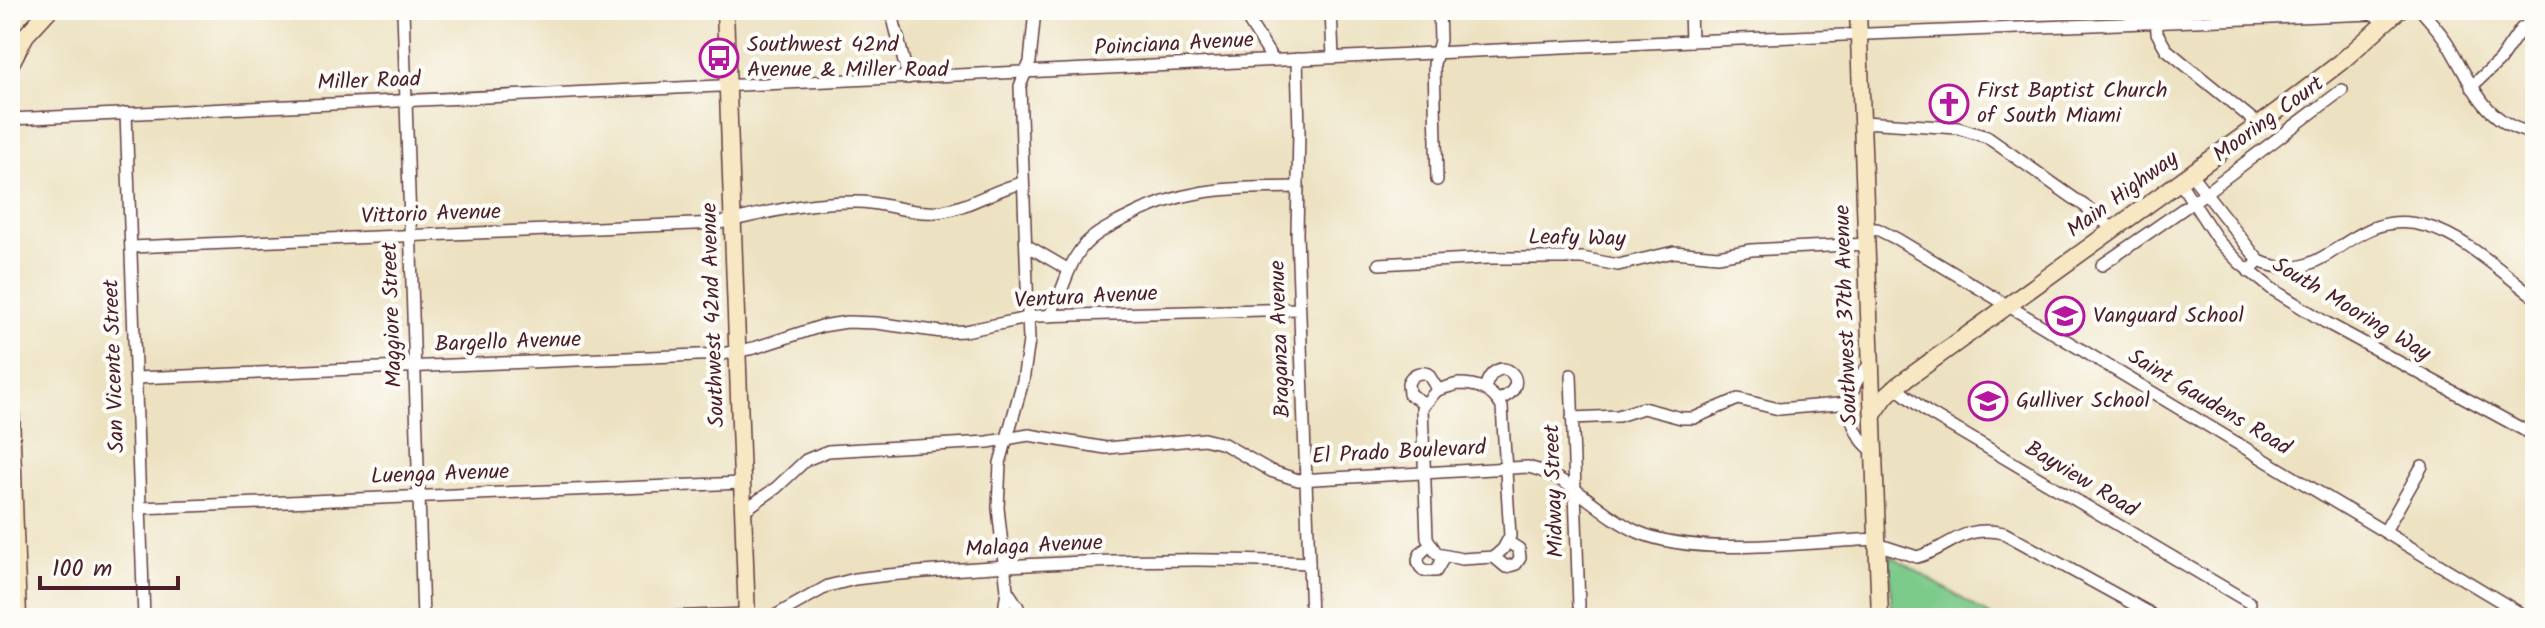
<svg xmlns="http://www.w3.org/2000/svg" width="2545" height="628" viewBox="0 0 2545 628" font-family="Kalam,sans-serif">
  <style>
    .green { fill: #7dcb8b; stroke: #64755b; stroke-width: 2 }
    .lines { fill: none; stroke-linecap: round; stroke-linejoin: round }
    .street-casing { stroke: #623c41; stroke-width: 14 }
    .secondary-casing { stroke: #623c41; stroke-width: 19 }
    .street { stroke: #fff; stroke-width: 11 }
    .secondary { stroke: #f7e8c3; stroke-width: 16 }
    .labels { text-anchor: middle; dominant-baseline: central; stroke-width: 8; stroke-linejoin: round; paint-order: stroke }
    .poi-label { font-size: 22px; fill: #4a1f2b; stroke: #fdfcf7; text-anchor: start }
    .street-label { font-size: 22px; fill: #4a1f2b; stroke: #fdfcf7 }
  </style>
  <rect width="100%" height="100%" fill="#fdfcf7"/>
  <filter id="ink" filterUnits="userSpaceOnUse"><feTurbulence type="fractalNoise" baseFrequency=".0125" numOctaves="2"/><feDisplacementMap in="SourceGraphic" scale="16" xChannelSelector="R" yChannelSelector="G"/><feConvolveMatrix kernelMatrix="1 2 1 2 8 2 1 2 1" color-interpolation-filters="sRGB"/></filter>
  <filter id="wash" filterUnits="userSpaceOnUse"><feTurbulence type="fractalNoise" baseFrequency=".006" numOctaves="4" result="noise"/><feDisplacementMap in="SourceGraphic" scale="32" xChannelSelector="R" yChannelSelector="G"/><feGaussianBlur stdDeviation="1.8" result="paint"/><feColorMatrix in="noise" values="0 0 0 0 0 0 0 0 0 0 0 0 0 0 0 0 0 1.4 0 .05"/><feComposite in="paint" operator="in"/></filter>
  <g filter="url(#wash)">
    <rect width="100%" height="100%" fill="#ece1c0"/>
    <polygon class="green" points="1890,555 1994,618 1892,618"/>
  </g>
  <g filter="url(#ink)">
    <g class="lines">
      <g class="street-casing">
        <g id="street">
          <polyline points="403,10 423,618"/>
          <polyline points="891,10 908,78"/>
          <polyline points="1242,10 1273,60"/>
          <polyline points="1331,10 1333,57"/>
          <polyline points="1690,10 1691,41"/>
          <polyline points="2156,10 2157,33 2166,49 2258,124"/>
          <path d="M2421 10C2430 21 2440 31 2448 44 2470 81 2486 127 2535 133"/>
          <polyline points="1297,59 1299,131 1297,234 1311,618"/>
          <polyline points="2471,87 2499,61 2521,29 2535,20"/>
          <polyline points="126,113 144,618"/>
          <polyline points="10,119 1691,41 2372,14 2387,22"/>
          <polyline points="1863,122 1958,128 1987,137 2089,209 2113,229"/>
          <polyline points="2190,173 2259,261"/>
          <polyline points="1437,180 1434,64 1440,40 1439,10"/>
          <polyline points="2179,181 2219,242 2241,264 2272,289 2325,322 2535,436"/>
          <polyline points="1867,229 1877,229 1897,239 2528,618"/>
          <polyline points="1026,245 1069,270"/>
          <path d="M131 247 719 223C766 213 809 201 857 202 884 202 909 214 936 212 967 209 992 190 1022 183"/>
          <polyline points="1379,264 1489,258 1582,258 1618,265 1674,252 1718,256 1751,250 1868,244"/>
          <polyline points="2102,265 2193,202 2342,90"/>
          <path d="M2249 272 2259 261C2329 292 2348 204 2426 226 2466 237 2502 273 2535 297"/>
          <path d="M1049 316C1063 295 1066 268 1081 249 1092 235 1107 228 1122 220 1184 187 1228 188 1297 187"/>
          <path d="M1871 364C1843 388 1844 429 1873 451"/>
          <polyline points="1571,375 1579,606"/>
          <polyline points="136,378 722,354 754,348 822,326 847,322 876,323 942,332 965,331 1037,316 1299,309"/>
          <path d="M1458 384C1478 384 1491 389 1502 407L1510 536 1503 549 1494 557 1462 559 1437 554 1427 538 1422 408 1437 390Z"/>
          <polyline points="1895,387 1927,412 2250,603"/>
          <path d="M1485 388C1497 346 1539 385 1498 400"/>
          <path d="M1424 403 1409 394 1408 383C1412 374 1419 371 1428 374L1438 390"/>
          <polyline points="1572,418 1618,416 1643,408 1681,418 1694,418 1738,399 1779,409 1850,403"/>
          <polyline points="140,508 742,483"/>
          <path d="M743 511 776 488 806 460 828 451 988 442 1029 435 1106 448 1204 439 1224 444 1271 471 1298 480 1528 467C1572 477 1598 514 1638 532 1697 558 1811 542 1876 539"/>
          <polyline points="2385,531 2422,466"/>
          <path d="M1877 544 1917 557C1952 548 1959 524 2004 533L2148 612 2155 618"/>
          <path d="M1430 546C1419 552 1413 561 1424 571H1436L1444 557"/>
          <polyline points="1494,557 1506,567 1516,564 1520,558 1519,549 1508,542"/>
          <polyline points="1007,590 1018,607 1018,618"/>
          <polyline points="639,618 747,614"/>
          <path d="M771 618 828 586 855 579 888 575C1026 563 1171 555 1309 563"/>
          <polyline points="1003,618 1007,590 998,508 1000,463 1023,381 1029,341 1020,86 1030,62 1035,10"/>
        </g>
      </g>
      <g class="secondary-casing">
        <g id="secondary">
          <polyline points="725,10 747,618"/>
          <polyline points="1858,10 1880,618"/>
          <polyline points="10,65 26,35 49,10"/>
          <polyline points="10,383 18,618"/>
          <polyline points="1873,415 1886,396 1898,385 2276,112 2341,62 2399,10"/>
        </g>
      </g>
      <use href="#street" class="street"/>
      <use href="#secondary" class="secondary"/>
    </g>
  </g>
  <defs>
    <g id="bus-ring" transform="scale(2)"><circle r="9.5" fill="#fdfcf7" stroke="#b5179e" stroke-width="1.5"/><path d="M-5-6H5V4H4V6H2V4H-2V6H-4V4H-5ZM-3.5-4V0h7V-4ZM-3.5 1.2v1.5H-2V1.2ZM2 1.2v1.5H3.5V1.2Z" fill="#b5179e"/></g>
    <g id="church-ring" transform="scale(2)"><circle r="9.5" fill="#fdfcf7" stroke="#b5179e" stroke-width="1.5"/><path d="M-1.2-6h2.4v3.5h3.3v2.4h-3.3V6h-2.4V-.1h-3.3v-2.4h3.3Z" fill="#b5179e"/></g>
    <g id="school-ring" transform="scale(2)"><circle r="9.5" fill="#fdfcf7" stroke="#b5179e" stroke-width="1.5"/><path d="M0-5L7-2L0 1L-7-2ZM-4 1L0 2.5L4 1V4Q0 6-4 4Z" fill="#b5179e"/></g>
  </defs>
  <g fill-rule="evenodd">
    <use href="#bus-ring" x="719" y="58"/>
    <use href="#church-ring" x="1949" y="104"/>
    <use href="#school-ring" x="2065" y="316"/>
    <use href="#school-ring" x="1988" y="401"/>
  </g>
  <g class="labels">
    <g class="poi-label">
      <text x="747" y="45">Southwest 42nd<tspan x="747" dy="25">Avenue &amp; Miller Road</tspan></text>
      <text x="1977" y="91">First Baptist Church<tspan x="1977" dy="25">of South Miami</tspan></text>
      <text x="2093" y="316">Vanguard School</text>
      <text x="2016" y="401">Gulliver School</text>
    </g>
    <g class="street-label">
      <text transform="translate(1174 45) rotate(-3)">Poinciana Avenue</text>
      <text transform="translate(369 82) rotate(-2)">Miller Road</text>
      <text transform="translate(2269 120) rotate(-36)">Mooring Court</text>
      <text transform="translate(2123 195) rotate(-36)">Main Highway</text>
      <text transform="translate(431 215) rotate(-2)">Vittorio Avenue</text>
      <text transform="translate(1577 239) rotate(1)">Leafy Way</text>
      <text transform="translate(1086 298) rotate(-3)">Ventura Avenue</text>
      <text transform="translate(2351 310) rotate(31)">South Mooring Way</text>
      <text transform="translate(393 315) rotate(-92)">Maggiore Street</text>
      <text transform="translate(714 315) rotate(-92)">Southwest 42nd Avenue</text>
      <text transform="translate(1847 315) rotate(-92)">Southwest 37th Avenue</text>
      <text transform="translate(1281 339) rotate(-92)">Braganza Avenue</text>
      <text transform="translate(508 343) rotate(-2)">Bargello Avenue</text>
      <text transform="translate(115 366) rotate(-92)">San Vicente Street</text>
      <text transform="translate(2209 403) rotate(31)">Saint Gaudens Road</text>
      <text transform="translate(1399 453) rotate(-3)">El Prado Boulevard</text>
      <text transform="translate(440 475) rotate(-2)">Luenga Avenue</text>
      <text transform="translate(2081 480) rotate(31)">Bayview Road</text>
      <text transform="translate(1555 491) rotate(-92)">Midway Street</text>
      <text transform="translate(1034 547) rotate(-3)">Malaga Avenue</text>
    </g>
  </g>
  <rect width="2545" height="628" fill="none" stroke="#fdfcf7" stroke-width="40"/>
  <path d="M40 576v12h138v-12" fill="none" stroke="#4a1f2b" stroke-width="4"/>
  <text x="52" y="576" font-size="24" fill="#4a1f2b" stroke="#fdfcf7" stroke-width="6" paint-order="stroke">100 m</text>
</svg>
